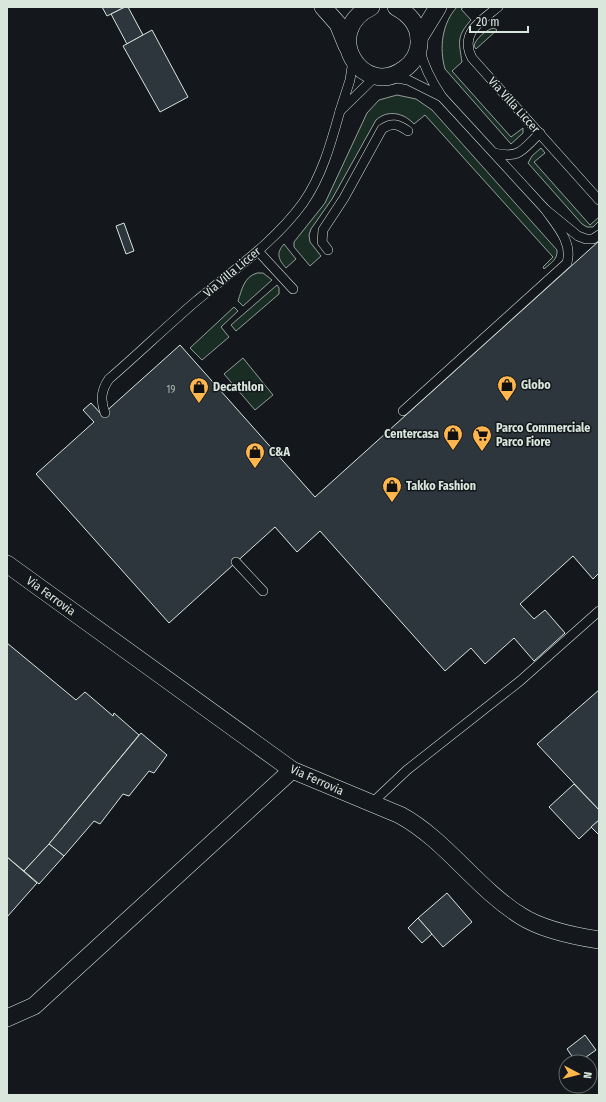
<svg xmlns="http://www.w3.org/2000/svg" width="606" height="1102" viewBox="0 0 606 1102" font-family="'Fira Sans Condensed',sans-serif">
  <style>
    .green { fill: #1a2d24; stroke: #939e99 }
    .building { fill: #2c363c; stroke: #d8e6dc }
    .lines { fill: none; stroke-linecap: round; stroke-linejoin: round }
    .service-casing { stroke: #d8e6dc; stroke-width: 10 }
    .minor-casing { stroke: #d8e6dc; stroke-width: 18 }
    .service { stroke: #14181c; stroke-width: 9 }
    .minor { stroke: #14181c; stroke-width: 17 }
    .labels { text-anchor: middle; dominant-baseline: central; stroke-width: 3; stroke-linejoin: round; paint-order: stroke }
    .number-label { font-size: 10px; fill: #adbab4 }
    .street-label { font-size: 12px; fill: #d8e6dc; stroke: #14181c }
    .poi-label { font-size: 12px; font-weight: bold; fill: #d8e6dc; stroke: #14181c; text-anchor: start }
  </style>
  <rect width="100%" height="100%" fill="#14181c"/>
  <g class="green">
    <path d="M457 7H464L461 9 471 20C456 37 459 42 462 62L452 71 511 137 523 128V133L511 144 445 69C439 48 442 23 457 7Z"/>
    <path d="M494 28 497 30 476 49 474 46C475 39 487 29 494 28Z"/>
    <path d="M397 95 416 99 432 110 557 250C558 259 551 263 544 269L543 267 553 257 425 115 414 124C404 113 388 109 376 120L332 199 311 229 309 235 310 242 321 256 310 266 294 247V242L325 203 367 113 379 100Z"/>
    <polygon points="541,148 545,153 534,162 590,225 599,217 599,221 593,227 587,227 582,224 528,163 532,156"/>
    <path d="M284 244 296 259 286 268C278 259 276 253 284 244Z"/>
    <path d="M257 273H263L272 280 243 306 238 301C242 289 244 277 257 273Z"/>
    <polygon points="277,285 279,288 279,294 236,331 231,325"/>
    <polygon points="234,307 238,311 221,327 229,337 202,360 190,348"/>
    <polygon points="243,358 273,395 255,410 224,374"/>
  </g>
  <g class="building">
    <polygon points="102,7 125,7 107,16"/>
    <polygon points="125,7 128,7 143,35 127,44 111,14"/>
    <polygon points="152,30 188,97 160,112 123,46"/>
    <polygon points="124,223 134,251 126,254 116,226"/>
    <polygon points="599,241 599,573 593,579 573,556 520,604 534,619 545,610 565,633 534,661 514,638 485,664 471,648 445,671 320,531 297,552 275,527 169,623 36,474 94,422 83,410 91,403 102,415 180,345 315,497"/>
    <polygon points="7,643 76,700 85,692 113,716 114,713 139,735 49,844 24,871 7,857"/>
    <polygon points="599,690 599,810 537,744"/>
    <polygon points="141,733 167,755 154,773 149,771 129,796 123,794 100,824 94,821 64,856 49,844"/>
    <polygon points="574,784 599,810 599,820 579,839 549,807"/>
    <polygon points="599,820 599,835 591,827"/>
    <polygon points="49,844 64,856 39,884 24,871"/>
    <polygon points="7,857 37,883 7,917"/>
    <polygon points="447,893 472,922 443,947 418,918"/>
    <polygon points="418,918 432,934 422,943 408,928"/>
    <polygon points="585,1035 596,1050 579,1062 576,1062 567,1049"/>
  </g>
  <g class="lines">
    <g class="service-casing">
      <g id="service">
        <path d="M498 7C481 21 459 33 472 58L599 200"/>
        <polyline points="353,60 350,80 340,111 376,76"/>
        <path d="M391 77 408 80 442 97C432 82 424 68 420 50"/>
        <polyline points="442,97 545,209 578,236 586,239 593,239 599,235"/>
        <path d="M494 153C520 159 522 150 540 133"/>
        <path d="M328 250 322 242 323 230 344 198 382 129C392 122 398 124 408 131"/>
        <polyline points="258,251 293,289"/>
        <path d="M403 411 567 263C573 242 556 225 545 209"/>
        <path d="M105 413C100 400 101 390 109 379 138 354 166 327 195 302 232 271 274 243 303 203 322 176 331 143 340 111"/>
        <polyline points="236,562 263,591"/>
        <polyline points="372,803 407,770 520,681 599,611"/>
      </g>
    </g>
    <g class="minor-casing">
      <g id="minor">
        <polyline points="323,7 338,24 347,46"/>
        <path d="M371 7C320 32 363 100 404 69 413 63 420 52 419 40 419 25 409 14 396 7"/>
        <polyline points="419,38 438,7"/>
        <path d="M7 564 292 770 400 815C446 840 476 888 521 916 543 930 573 936 599 940"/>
        <polyline points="7,1018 34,1006 292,770"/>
      </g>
    </g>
    <use href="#service" class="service"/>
    <use href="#minor" class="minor"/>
  </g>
  <defs>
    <g id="shop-pin" transform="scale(1)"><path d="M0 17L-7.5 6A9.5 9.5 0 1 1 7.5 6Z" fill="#ffb74d" stroke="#14181c"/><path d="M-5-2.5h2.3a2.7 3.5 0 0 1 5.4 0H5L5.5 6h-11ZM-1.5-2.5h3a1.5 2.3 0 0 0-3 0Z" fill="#111"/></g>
    <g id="supermarket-pin" transform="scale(1)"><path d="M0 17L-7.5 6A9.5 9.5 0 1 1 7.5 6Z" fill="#ffb74d" stroke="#14181c"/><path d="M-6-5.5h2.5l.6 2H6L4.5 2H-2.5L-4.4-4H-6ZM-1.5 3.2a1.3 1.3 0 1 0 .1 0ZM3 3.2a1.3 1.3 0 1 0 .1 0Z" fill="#111"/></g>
  </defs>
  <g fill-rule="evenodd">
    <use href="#shop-pin" x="507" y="385"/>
    <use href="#shop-pin" x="199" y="387"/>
    <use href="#shop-pin" x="453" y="434"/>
    <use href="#supermarket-pin" x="482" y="435"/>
    <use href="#shop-pin" x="255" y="452"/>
    <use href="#shop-pin" x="392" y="486"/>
  </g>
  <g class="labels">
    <g class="number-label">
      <text x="171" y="390">19</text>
    </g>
    <g class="street-label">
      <text transform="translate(514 105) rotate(48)">Via Villa Liccer</text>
      <text transform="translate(232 272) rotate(-40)">Via Villa Liccer</text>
      <text transform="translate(51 596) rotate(36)">Via Ferrovia</text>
      <text transform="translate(317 780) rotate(24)">Via Ferrovia</text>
    </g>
    <g class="poi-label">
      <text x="521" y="385">Globo</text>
      <text x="213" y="387">Decathlon</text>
      <text x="496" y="428">Parco Commerciale<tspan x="496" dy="14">Parco Fiore</tspan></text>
      <text x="439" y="434" text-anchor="end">Centercasa</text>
      <text x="269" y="452">C&amp;A</text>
      <text x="406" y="486">Takko Fashion</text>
    </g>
  </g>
  <rect width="606" height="1102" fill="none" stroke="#d8e6dc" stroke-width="16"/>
  <g transform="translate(578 1074) rotate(97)"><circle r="19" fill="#14181c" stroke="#626a69"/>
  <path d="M0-3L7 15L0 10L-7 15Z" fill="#ffb74d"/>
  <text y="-6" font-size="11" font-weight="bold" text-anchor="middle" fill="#d8e6dc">N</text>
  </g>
  <path d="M470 26v6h58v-6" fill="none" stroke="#d8e6dc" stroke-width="2"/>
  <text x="476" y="26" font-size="12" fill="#d8e6dc" stroke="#14181c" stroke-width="3" paint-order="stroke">20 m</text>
</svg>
